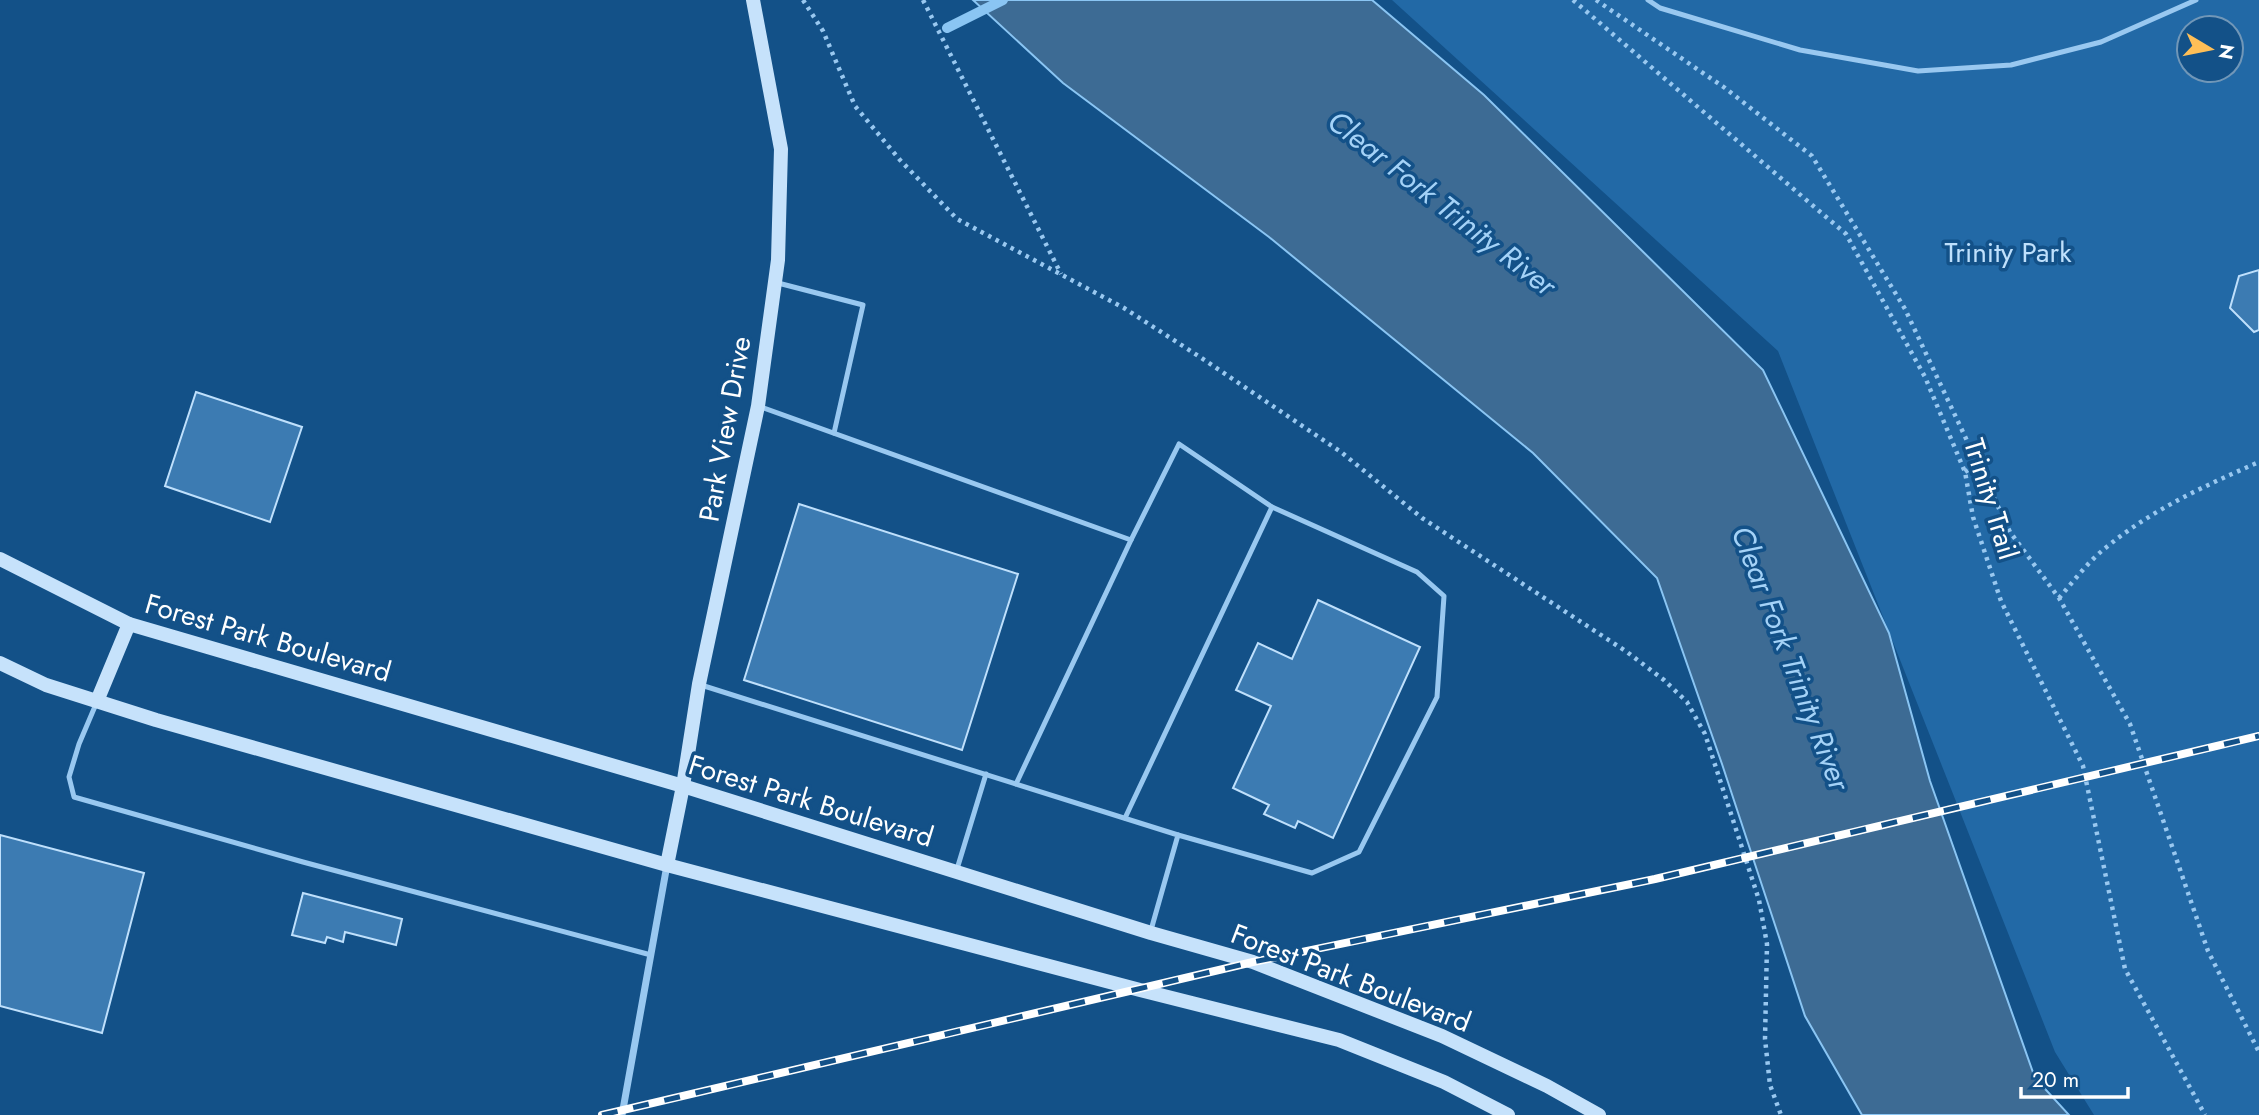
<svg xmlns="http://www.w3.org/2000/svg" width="2259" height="1115" viewBox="0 0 2259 1115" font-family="Jost,sans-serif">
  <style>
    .green { fill: #2269a6; fill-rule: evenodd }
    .water { fill: #3d6b94; stroke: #8ac5f3; stroke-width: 2 }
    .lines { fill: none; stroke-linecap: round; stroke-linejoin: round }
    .stream { stroke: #8ac5f3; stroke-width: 10 }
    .building { fill: #3c7bb2; stroke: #bfe0fc; stroke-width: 2 }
    .path { stroke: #99c8f0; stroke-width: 4.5; stroke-dasharray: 3.5 5; stroke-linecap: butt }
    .lane { stroke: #99c8f0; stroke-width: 5 }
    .street { stroke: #99c8f0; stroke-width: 7 }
    .secondary { stroke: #c6e2fb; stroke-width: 14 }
    .rail-casing { stroke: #fff; stroke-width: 8 }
    .rail { stroke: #135188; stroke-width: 5; stroke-dasharray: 16; stroke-linecap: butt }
    .labels { text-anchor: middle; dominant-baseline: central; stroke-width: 7; stroke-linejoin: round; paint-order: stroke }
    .park-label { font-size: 28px; fill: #bfe0fc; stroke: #135188 }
    .street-label { font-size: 28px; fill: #fff; stroke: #135188 }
    .water-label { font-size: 30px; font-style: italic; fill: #a4d2f7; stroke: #135188 }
  </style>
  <rect width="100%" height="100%" fill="#135188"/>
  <path class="green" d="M1392 0H2259V1115H2094L2055 1052 1778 351ZM2189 28H2231V70H2189Z"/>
  <polygon class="water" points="973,0 1372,0 1484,95 1763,370 1889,633 1930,781 2035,1078 2069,1115 1862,1115 1805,1016 1722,764 1657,578 1533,453 1269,237 1063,83"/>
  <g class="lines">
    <polyline class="stream" points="947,28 1003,0"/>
  </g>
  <g class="building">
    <polygon points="2259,270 2259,330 2254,332 2230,308 2239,276"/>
    <polygon points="196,392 302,427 270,522 165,486"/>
    <polygon points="799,504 1018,574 962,750 744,680"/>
    <polygon points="1318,600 1420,647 1333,838 1298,821 1295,828 1264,814 1269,805 1233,788 1271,706 1236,690 1258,643 1292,659"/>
    <polygon points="0,835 144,873 102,1033 0,1006"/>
    <polygon points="303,893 402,919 396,945 345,932 343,942 327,937 325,943 292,935"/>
  </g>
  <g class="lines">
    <g class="path">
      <polyline points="803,0 823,31 855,106 900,160 957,219 1124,308 1200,357 1341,452 1422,518 1627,652 1664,680 1687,702 1705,734 1759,900 1767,944 1765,1039 1770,1085 1781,1115"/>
      <polyline points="923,0 1061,274"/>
      <polyline points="1573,0 1846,234 1925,377 1965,472 1973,517 2001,601 2083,766 2125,969 2205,1115"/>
      <polyline points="1596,0 1725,88 1812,156 1905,309 2010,532 2059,598 2130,724 2208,951 2259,1052"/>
      <polyline points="1965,472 1977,464"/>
      <path d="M2059 598C2073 582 2087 563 2103 550 2149 511 2204 486 2259 462"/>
    </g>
    <g class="lane">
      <polyline points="1648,0 1660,8 1800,50 1918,71 2011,65 2101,42 2196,0"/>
      <polyline points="778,283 863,305 834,433"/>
      <polyline points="761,407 1131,540 1016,784"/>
      <polyline points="701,685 1178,835 1151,930"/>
      <polyline points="96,704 79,744 69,777 74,797 303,862 651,955"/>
      <polyline points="1125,818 1272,507 1179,444 1131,540"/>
      <polyline points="1178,835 1312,873 1359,852 1437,697 1444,596 1417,572 1272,507"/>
      <polyline points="957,869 986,774"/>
    </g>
    <polyline class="street" points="622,1115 667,865"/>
    <g class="secondary">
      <polyline points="0,559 129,624 683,786 1151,933 1253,962 1442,1036 1547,1086 1599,1115"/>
      <polyline points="0,663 46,685 156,720 667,865 1140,990 1339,1040 1444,1082 1508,1115"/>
      <polyline points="97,701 129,624"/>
      <polyline points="667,865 683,786 699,684 758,406 778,260 781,149 753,0"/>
    </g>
    <g class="rail-casing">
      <polyline id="rail" points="602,1115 1253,962 1655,879 2259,736"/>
    </g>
    <use href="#rail" class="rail"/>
  </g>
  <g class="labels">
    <g class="park-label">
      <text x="2008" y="252">Trinity Park</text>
    </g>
    <g class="street-label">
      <text transform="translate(725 429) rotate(-80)">Park View Drive</text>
      <text transform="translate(1991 499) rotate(73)">Trinity Trail</text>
      <text transform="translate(268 638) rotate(16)">Forest Park Boulevard</text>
      <text transform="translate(811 801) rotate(17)">Forest Park Boulevard</text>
      <text transform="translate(1351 978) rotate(21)">Forest Park Boulevard</text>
    </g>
    <g class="water-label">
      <text transform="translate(1442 203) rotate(38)">Clear Fork Trinity River</text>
      <text transform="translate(1791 658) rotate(69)">Clear Fork Trinity River</text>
    </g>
  </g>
  <g transform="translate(2210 49) rotate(100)"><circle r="33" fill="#135188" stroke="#7197b8" stroke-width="2"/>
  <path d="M0-5L12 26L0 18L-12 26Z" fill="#ffbf57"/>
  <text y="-10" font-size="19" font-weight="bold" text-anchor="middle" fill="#ffffff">N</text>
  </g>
  <path d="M2021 1087v10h107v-10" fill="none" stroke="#ffffff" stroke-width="3.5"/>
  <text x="2032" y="1087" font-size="21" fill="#ffffff" stroke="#135188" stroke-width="5" paint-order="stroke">20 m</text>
</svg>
